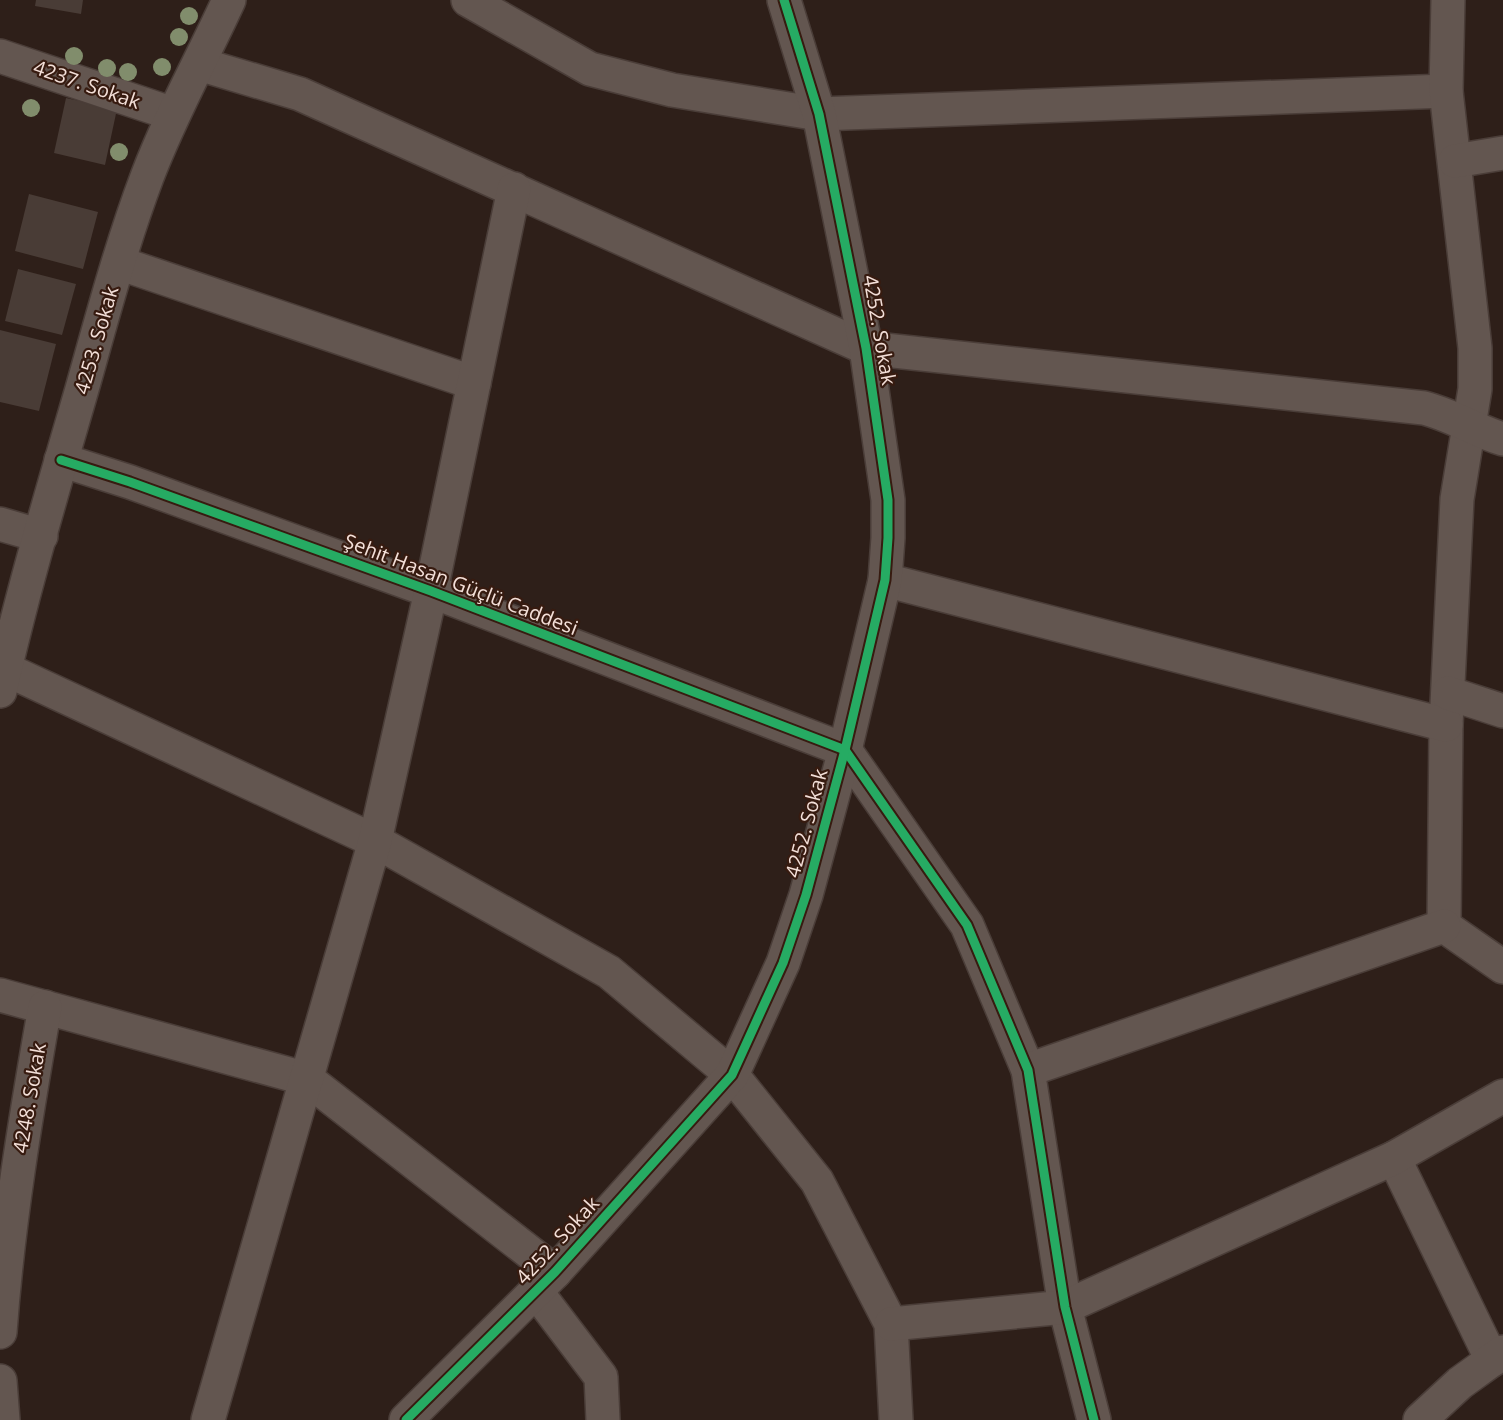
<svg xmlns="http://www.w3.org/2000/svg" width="1503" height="1420" viewBox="0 0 1503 1420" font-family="'Open Sans',sans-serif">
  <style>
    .building { fill: #493c36 }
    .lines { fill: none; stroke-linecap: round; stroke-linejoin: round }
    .minor-casing { stroke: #4a3d38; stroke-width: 36 }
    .minor { stroke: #635650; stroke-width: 33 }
    .cycleway-casing { stroke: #371b10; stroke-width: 13 }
    .cycleway { stroke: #26ab63; stroke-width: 9 }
    .tree { fill: #818d6c }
    .labels { text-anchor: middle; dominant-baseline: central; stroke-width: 4.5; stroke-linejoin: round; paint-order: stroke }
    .street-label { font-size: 20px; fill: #f3dfd8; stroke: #371b10 }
  </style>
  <rect width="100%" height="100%" fill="#2e1f19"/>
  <g class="building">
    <polygon points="36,0 83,0 81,14 35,6"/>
    <polygon points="66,98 117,109 105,165 54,153"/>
    <polygon points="29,194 98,212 83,269 15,251"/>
    <polygon points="18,269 76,284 62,335 5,321"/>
    <polygon points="0,330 56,344 39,411 0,402"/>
  </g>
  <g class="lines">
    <g class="minor-casing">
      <g id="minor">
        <polyline points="468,0 590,69 672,90 819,114 1446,91"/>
        <polyline points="1448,0 1446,91 1471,312 1475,348 1475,389 1457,499 1446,725 1444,926 1503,967"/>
        <polyline points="0,56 173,114"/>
        <path d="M199 64 300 94 866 348 1424 408C1452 415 1476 431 1503 439"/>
        <polyline points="1455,161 1503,153"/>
        <polyline points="119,263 474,383"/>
        <polyline points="61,460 130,482 431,591 845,750 967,925 1028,1070 1065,1307 1094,1420"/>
        <polyline points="0,524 41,536"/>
        <polyline points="885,580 1446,725"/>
        <polyline points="5,669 375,841 609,972 732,1075 817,1181 891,1324 896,1420"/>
        <path d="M0 691C23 589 53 489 82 389 102 318 121 246 147 177 170 116 202 59 229 0"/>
        <polyline points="1448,693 1503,711"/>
        <polyline points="0,995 307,1079 555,1272"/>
        <polyline points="1028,1070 1444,926"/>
        <polyline points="1394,1158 1492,1360"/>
        <polyline points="535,1290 601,1377 603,1420"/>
        <polyline points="891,1324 1065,1307 1394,1158 1503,1096"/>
        <path d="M0 1332C8 1222 26 1115 45 1007"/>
        <polyline points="0,1381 3,1420"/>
        <polyline points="208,1420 375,841 431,591 514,189"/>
        <polyline points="406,1420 555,1272 732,1075 783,963 806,895 845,750 885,580 888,538 888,500 866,348 819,114 784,0"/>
        <polyline points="1420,1420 1460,1383 1503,1352"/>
      </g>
    </g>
    <use href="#minor" class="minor"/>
    <g class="cycleway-casing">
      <g id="cycleway">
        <polyline points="61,460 130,482 431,591 845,750 967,925 1028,1070 1065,1307 1094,1420"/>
        <polyline points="406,1420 555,1272 732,1075 783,963 806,895 845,750 885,580 888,538 888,500 866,348 819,114 784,0"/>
      </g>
    </g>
    <use href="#cycleway" class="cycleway"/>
  </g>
  <g class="tree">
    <circle cx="189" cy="16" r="9"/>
    <circle cx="179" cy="37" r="9"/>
    <circle cx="74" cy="56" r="9"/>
    <circle cx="162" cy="67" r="9"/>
    <circle cx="107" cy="68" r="9"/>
    <circle cx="128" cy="72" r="9"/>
    <circle cx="31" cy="108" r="9"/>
    <circle cx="119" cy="152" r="9"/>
  </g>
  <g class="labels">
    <g class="street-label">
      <text transform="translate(87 84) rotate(19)">4237. Sokak</text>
      <text transform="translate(880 330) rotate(80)">4252. Sokak</text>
      <text transform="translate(96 340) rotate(-74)">4253. Sokak</text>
      <text transform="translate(461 584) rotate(21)">Şehit Hasan Güçlü Caddesi</text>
      <text transform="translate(806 823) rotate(-75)">4252. Sokak</text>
      <text transform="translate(29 1098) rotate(-80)">4248. Sokak</text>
      <text transform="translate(557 1240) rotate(-47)">4252. Sokak</text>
    </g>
  </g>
</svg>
